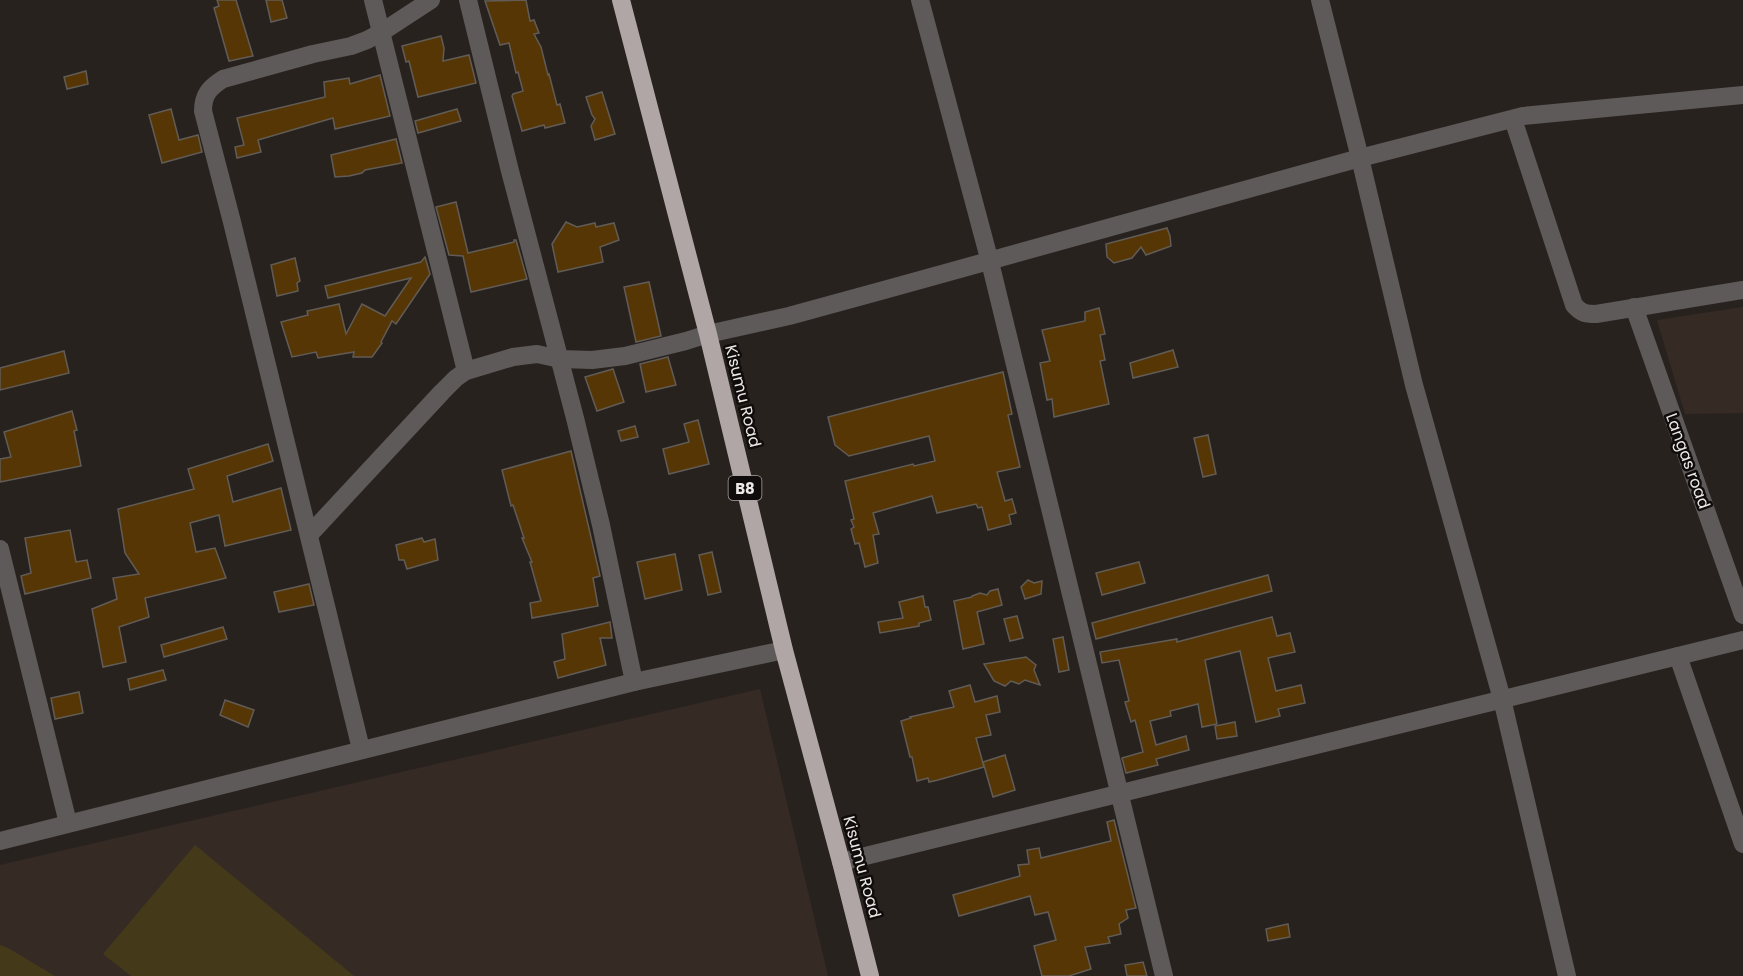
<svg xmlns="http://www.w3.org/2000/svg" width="1743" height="976" viewBox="0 0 1743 976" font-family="Poppins,sans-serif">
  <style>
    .built { fill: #362a25 }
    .green { fill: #443a1a }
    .building { fill: #573605; stroke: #615c56; stroke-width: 1.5 }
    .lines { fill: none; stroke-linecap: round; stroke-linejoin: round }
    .minor { stroke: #5e5a5a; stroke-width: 18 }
    .highway { stroke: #afa6a5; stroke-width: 18 }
    .labels { text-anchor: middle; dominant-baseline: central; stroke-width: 5; stroke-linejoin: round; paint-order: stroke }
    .shield { fill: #0f0c0b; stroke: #aaa7a5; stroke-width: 1.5 }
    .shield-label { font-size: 15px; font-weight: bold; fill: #ede9e7 }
    .street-label { font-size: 16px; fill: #ede9e7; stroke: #0f0c0b }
  </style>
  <rect width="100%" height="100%" fill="#28221f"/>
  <g class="built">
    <polygon points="1743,307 1743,413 1685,414 1657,320"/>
    <polygon points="760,689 828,976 0,976 0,865"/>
  </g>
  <g class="green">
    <polygon points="195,845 354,976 131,976 103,954"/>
    <polygon points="0,945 8,948 55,976 0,976"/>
  </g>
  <g class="building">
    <polygon points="217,0 236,0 253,56 229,61 214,8 219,6"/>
    <polygon points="266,0 282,0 287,18 271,22"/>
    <polygon points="526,0 530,21 534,20 539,33 534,34 541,47 548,75 549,74 557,105 560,104 565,123 545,128 544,125 522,131 512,96 513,94 523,91 518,72 516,73 509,43 500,45 485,1"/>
    <polygon points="441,36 444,48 443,61 469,55 476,83 418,97 409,61 406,62 402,46"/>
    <polygon points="86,71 88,84 67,89 64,77"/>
    <polygon points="380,75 390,116 335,129 333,118 258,140 261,152 237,158 235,147 244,145 237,118 325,97 324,82 349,78 350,84"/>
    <polygon points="602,92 615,134 595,140 591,126 595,119 592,115 586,97"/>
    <polygon points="171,109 179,140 198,135 202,152 162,163 149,115"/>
    <polygon points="457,109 461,121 418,133 415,121"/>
    <polygon points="396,139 402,163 365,170 362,173 349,176 335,177 331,155"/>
    <polygon points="456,202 468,253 514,242 514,240 516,240 527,279 471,292 463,256 449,255 436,207"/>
    <polygon points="566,222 577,227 595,223 596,227 614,223 619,240 600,247 603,262 558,272 552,244"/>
    <polygon points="1167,228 1170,236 1171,246 1146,255 1141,247 1132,258 1114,263 1107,257 1106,244"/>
    <polygon points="425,257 430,274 396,324 392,321 381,342 382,343 372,357 353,357 354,352 318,358 316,352 292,357 281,322 308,315 307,311 339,304 346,334 362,304 385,316 411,278 328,298 325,286 421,262"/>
    <polygon points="295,258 300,281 297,283 298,291 277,296 271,265"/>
    <polygon points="649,282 661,336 636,342 624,287"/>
    <polygon points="1099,308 1105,334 1100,335 1105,360 1100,361 1109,404 1054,417 1052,399 1047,400 1040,363 1050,361 1042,330 1085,321 1085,312"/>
    <polygon points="1173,350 1178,367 1133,378 1130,363"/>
    <polygon points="64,351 69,373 0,390 0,368"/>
    <polygon points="668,357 676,385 646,392 640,364"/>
    <polygon points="613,369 624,402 597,411 585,377"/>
    <polygon points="1003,372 1012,414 1008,415 1020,467 997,472 1005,501 1012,499 1016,513 1009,515 1011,524 988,530 982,507 978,508 976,504 937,513 932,496 873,513 879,534 873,535 878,563 865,567 859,543 855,544 851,529 854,527 851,520 854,519 845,481 913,464 914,466 935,461 929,436 849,456 835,445 828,417"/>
    <polygon points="72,411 77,430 74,431 81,466 0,482 0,459 11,457 4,432"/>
    <polygon points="698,420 709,464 669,474 663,449 689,442 684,424"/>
    <polygon points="635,426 638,437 621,441 618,431"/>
    <polygon points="1208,435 1216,474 1203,477 1194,438"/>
    <polygon points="268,444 273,461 227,476 233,502 281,488 291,530 225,546 219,515 190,523 196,552 215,548 226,578 145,598 149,617 119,627 126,662 103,667 92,609 117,599 113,578 139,574 125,553 118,509 194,489 188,469"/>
    <polygon points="571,451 600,576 593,578 598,606 532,618 530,603 541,601 530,562 532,562 522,538 524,538 513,505 511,506 502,470"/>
    <polygon points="70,530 76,562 87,560 91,578 25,594 21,576 31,573 25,538"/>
    <polygon points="422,538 424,542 435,539 438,560 407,569 404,560 399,560 396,545"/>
    <polygon points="712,552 721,592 708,595 699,555"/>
    <polygon points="675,554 682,590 645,599 637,562"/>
    <polygon points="1139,562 1145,583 1102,595 1096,573"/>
    <polygon points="1268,575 1272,591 1096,639 1092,623"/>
    <polygon points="1028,580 1034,583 1042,581 1041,594 1025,599 1021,587"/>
    <polygon points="309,584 314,605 279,612 274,592"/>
    <polygon points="998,589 1002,605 977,612 984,644 963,649 954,601 972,597 972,596 980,593 987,595 990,591"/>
    <polygon points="923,596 925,607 928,607 931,620 919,623 919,626 880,633 878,622 903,618 899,602"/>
    <polygon points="1017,616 1023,638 1010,641 1004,619"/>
    <polygon points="1272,617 1277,636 1290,633 1295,652 1268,658 1276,691 1301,685 1305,703 1278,709 1280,716 1256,722 1240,651 1205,660 1217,724 1202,727 1198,704 1170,711 1171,716 1150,721 1156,745 1186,736 1189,750 1156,759 1158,765 1126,773 1122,758 1143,752 1135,720 1131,722 1125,702 1129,701 1119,660 1102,663 1100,652 1177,639 1177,642"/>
    <polygon points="610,622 612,638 600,638 606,665 558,678 554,662 565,659 562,634"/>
    <polygon points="223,627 227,639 164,657 161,645"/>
    <polygon points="1063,637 1069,670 1059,672 1053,639"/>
    <polygon points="1026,657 1036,665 1034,670 1040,685 1025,680 1019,684 1011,681 1005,686 994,681 984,664"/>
    <polygon points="163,670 166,680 130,690 128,679"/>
    <polygon points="970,685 975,702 997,696 1000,712 986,715 991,735 976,738 984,767 938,780 929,782 928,778 917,781 912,757 910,757 901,721 911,718 910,717 954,707 949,691"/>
    <polygon points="79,692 83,713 55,719 51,698"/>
    <polygon points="225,700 254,710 248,727 220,715"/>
    <polygon points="1235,722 1237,736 1217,739 1215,726"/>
    <polygon points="1005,755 1015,790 993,797 983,762"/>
    <polygon points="1114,820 1136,908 1126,910 1128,918 1119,924 1121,934 1108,937 1110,943 1085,947 1091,969 1069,976 1042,976 1034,946 1056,940 1048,912 1035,915 1030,896 959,916 953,895 1020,876 1018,865 1029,864 1027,850 1039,848 1041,858 1111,841 1107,822"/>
    <polygon points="1288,924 1290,937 1268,941 1266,929"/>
    <polygon points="1143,962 1147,976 1127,976 1125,965"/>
  </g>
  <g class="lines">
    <g class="minor">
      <polyline points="373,0 466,371"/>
      <polyline points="468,0 510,171 575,418 601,525 634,682"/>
      <polyline points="920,0 990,262 1164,976"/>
      <polyline points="1320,0 1360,158 1414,385 1502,699 1567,976"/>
      <path d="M1513 119 1574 305C1581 313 1585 314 1596 314L1743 290"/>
      <polyline points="1634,307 1743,615"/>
      <polyline points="309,535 442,392 456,378 466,371 513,357 537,354 560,359 592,360 625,356 686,341 708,334 789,316 884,290 1360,158 1523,116 1743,95"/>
      <polyline points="0,549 68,823"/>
      <polyline points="1678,656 1743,844"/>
      <path d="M361 749 232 222 203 111C203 95 209 88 223 79L313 54 351 46 367 40 382 32 431 0"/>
      <polyline points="0,841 634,682 784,650"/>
      <polyline points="841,862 1743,640"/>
    </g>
    <polyline class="highway" points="621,0 708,334 784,650 841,862 870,976"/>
  </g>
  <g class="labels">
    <rect class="shield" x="728.5" y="476" width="33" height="24" rx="4.5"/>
    <g class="shield-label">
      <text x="745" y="488">B8</text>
    </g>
    <g class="street-label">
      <text transform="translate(743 396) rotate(76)">Kisumu Road</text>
      <text transform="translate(1688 461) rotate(70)">Langas road</text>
      <text transform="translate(862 867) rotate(75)">Kisumu Road</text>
    </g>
  </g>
</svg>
